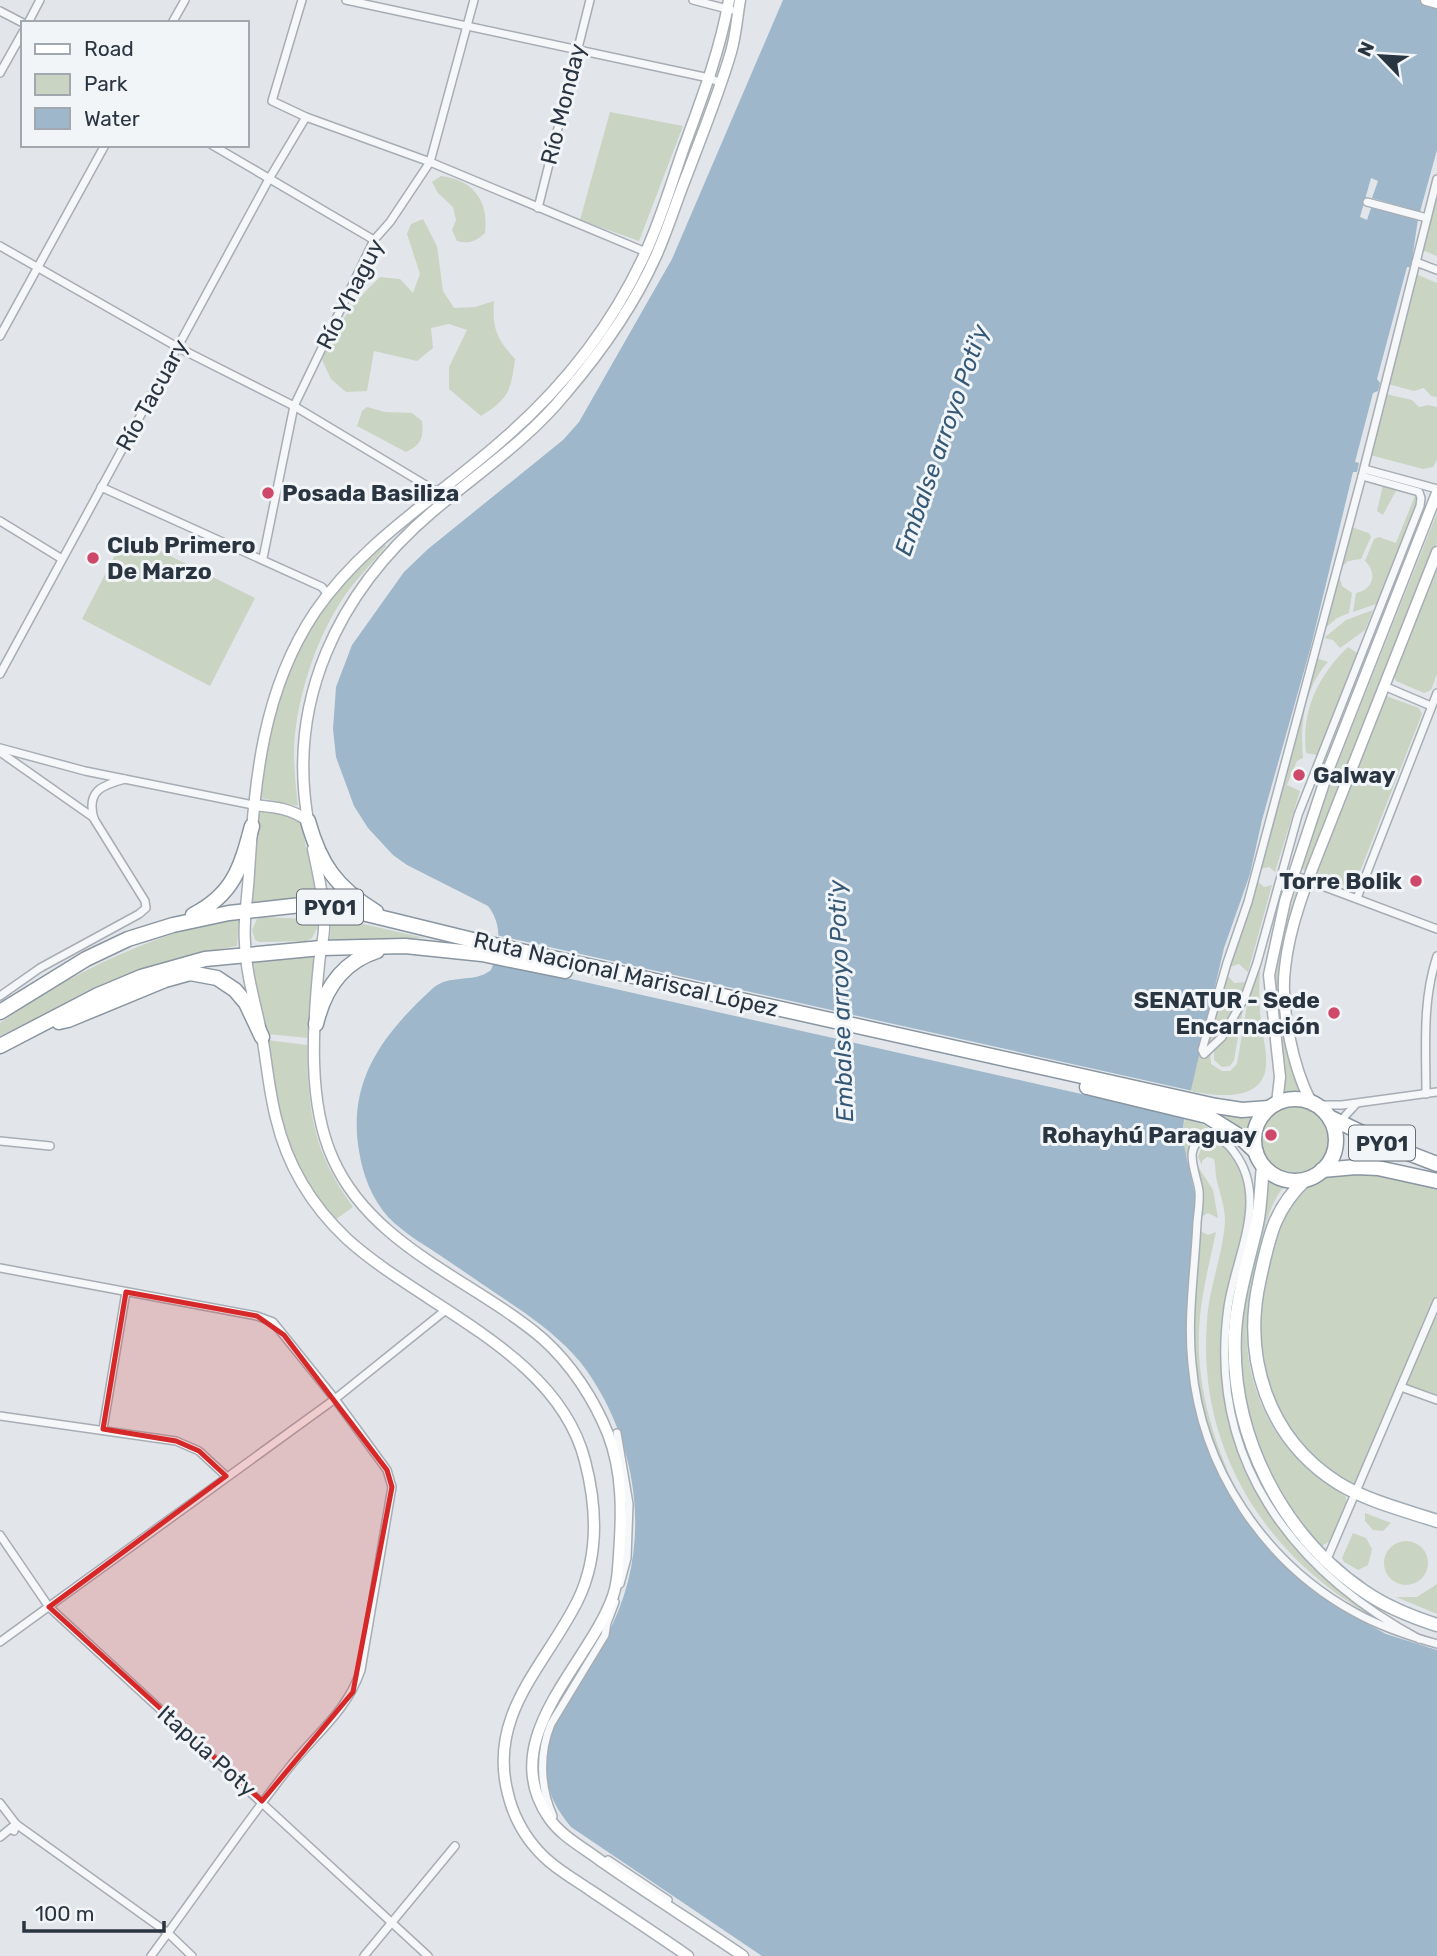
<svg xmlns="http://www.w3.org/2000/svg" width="1437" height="1956" viewBox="0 0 1437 1956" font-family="Rubik,sans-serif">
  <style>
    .green { fill: #c9d4c3 }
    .water { fill: #9eb7ca }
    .pier { fill: #e2e6ea }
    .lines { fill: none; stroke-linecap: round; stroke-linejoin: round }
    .street-casing { stroke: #a7adb4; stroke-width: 10 }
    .secondary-casing { stroke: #a7adb4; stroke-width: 13 }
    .primary-casing { stroke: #a1acb6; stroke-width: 15 }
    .highway-casing { stroke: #8995a1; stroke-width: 17 }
    .street { stroke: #f5f7f9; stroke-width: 7 }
    .secondary { stroke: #fff; stroke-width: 10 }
    .primary { stroke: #fff; stroke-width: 12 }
    .highway { stroke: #fff; stroke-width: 14 }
    .marked { fill: #d62828; fill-opacity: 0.2; stroke: #d62828; stroke-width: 5; stroke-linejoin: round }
    .poi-dot { fill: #ce4969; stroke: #f2f5f8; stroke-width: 2.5 }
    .labels { text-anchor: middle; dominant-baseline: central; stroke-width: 6; stroke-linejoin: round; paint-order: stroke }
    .shield { fill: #f2f5f8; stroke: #666f79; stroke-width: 2 }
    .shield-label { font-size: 21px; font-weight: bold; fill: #2a3542 }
    .street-label { font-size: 23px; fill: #2a3542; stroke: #f2f5f8 }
    .poi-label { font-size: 23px; font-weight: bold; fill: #2a3542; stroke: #f2f5f8; text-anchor: start }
    .water-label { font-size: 24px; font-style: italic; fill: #345876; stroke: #f2f5f8 }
  </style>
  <rect width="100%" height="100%" fill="#e2e6ea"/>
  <g class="green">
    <polygon points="610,112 683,126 639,241 580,220"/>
    <path d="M441 176C473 180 489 200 485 233 475 242 469 244 457 241L452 230 456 220 453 207 438 193 432 182Z"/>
    <polygon points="1437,195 1437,256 1422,250"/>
    <path d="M423 219 437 246 443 291 454 308 475 307 494 301C492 329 497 339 515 359 511 390 509 399 481 416L449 389V367L467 330 449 324 431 328 433 348 417 361 374 351 367 391 346 392 331 379 322 360C335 326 354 302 380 277L400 279 413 293 420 274 407 234 411 224Z"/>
    <polygon points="1416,274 1437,283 1437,397 1431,396 1424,388 1414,391 1388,384"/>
    <polygon points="1386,394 1412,400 1419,407 1428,405 1437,407 1437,460 1433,467 1423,469 1370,455"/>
    <path d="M367 407 385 412 412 413 422 421C424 438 421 445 406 452L357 426 362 411Z"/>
    <polygon points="1383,485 1397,489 1383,515 1377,511"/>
    <path d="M1416 493 1419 496 1418 503 1379 603 1353 612 1356 593C1373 590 1378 573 1365 561L1374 539 1379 537 1396 543Z"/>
    <polygon points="1437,513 1437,543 1306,872 1301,867 1322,803"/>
    <polygon points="1351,527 1369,533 1371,537 1361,559 1348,561 1341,568"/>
    <polygon points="126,534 255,598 210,686 82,619"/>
    <path d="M383 543 386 546C375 560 362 573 351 587 322 625 303 678 296 726 292 752 295 780 298 806L261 798C268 741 276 678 310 629 331 597 357 571 383 543Z"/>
    <polygon points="1437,568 1437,674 1431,690 1424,693 1396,681 1393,675"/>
    <polygon points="1339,575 1342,586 1352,593 1349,613 1337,618 1323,630"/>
    <polygon points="1373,610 1365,630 1340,648 1333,640 1324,638 1346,620"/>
    <path d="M1348 647 1357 653 1317 755 1306 753C1301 710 1318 676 1348 647Z"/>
    <path d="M1316 658 1328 662C1304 688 1300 725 1303 758L1297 761 1287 785 1300 791 1275 872 1269 867 1260 869Z"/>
    <polygon points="1386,696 1419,708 1422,714 1355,884 1349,887 1319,876 1317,870"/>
    <polygon points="258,811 291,816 301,823 318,902 298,900 248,904"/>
    <polygon points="1257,881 1264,887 1272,885 1248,972 1239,964 1230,967"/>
    <polygon points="1298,885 1301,885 1285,948 1289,1055 1300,1090 1283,1093 1272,986 1274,968 1284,926"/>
    <path d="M239 916 237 946C186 955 134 968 87 991 58 1006 30 1022 0 1036V1023C73 971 151 935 239 916Z"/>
    <polygon points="262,917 311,919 316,922 317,928 312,938 306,941 260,942 255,940 252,930 257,919"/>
    <polygon points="332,917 425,938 330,940"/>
    <path d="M1263 947C1259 972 1258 997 1261 1022 1263 1037 1267 1051 1266 1066 1263 1103 1215 1096 1190 1091L1199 1053 1205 1057 1210 1052 1211 1064 1222 1071H1230L1237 1064 1247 1005Z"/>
    <polygon points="317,954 308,1038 267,1034 250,956"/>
    <path d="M1227 975 1234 983 1245 982C1237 1007 1227 1030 1207 1047Z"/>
    <polygon points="1243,1009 1234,1060 1230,1066 1222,1067 1214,1060 1214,1052"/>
    <path d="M267 1040 307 1045C308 1112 313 1152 353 1207L335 1220C284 1159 279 1117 267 1040Z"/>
    <polygon points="1187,1104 1260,1113 1254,1124 1250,1139"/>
    <circle cx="1295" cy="1140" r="34"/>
    <polygon points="1185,1117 1206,1126 1220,1138 1197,1140 1190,1147 1186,1158 1182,1137"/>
    <path d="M1215 1141C1226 1146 1231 1152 1237 1163 1259 1203 1237 1246 1230 1287 1227 1303 1228 1320 1227 1335 1227 1353 1225 1371 1226 1389 1227 1406 1241 1454 1248 1471 1275 1544 1337 1590 1400 1631 1277 1573 1196 1460 1207 1321 1209 1287 1223 1255 1225 1221 1225 1208 1221 1197 1218 1185 1215 1176 1216 1167 1214 1159L1207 1157 1202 1161V1165L1198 1157 1203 1144Z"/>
    <polygon points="1194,1160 1213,1190 1218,1218 1208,1213 1201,1217"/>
    <polygon points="1340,1169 1437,1181 1437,1298 1356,1492 1291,1440 1254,1351 1268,1240 1306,1179 1322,1170"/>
    <path d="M1267 1181 1285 1185C1266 1208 1263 1237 1257 1266 1253 1285 1248 1304 1247 1324 1244 1373 1264 1426 1299 1461 1313 1475 1330 1485 1346 1497V1503L1330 1541 1322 1546C1303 1536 1291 1510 1280 1492 1240 1425 1233 1350 1251 1275 1258 1245 1270 1212 1267 1181Z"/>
    <path d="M1200 1231 1208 1235 1216 1232C1210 1260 1203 1288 1200 1316 1193 1389 1217 1452 1248 1516 1216 1463 1192 1402 1192 1338 1192 1303 1197 1266 1200 1231Z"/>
    <polygon points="1431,1315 1437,1317 1437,1400 1401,1387"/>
    <polygon points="1365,1513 1391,1523 1383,1531 1373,1530 1365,1521"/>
    <polygon points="1353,1533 1366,1538 1372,1549 1368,1565 1358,1570 1344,1562 1342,1558"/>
    <circle cx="1406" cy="1563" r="22"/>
    <polygon points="1437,1584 1437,1614 1396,1597 1417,1597"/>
  </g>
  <path class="water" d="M783 0H1437V150L1418 219 1411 267H1407L1377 379 1380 383 1378 391 1373 393 1355 462 1359 463 1357 472H1353L1311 646 1262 820 1250 874 1224 948 1184 1120 1182 1137 1195 1195 1188 1329 1195 1405 1209 1451 1232 1499 1267 1546 1288 1569 1313 1591 1345 1612 1386 1634 1437 1650V1956H762L571 1827C554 1807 544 1785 545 1759 547 1717 586 1673 606 1637 653 1552 641 1449 587 1371 571 1348 547 1329 525 1313 497 1294 469 1275 441 1256 423 1244 404 1233 389 1218 372 1199 363 1176 359 1151 347 1081 383 1034 432 989 449 973 474 984 491 970 500 949 503 925 488 906L407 865 393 855 368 828 354 806 336 757 333 729 336 687 352 645 404 572 428 549 563 440 579 422 672 259Z"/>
  <g class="pier">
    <polygon points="1371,178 1378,181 1372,198 1421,212 1418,219 1371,208 1367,220 1360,217"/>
    <polygon points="496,935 1193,1091 1188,1118 491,961"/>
  </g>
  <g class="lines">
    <g class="street-casing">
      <g id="street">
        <polyline points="302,0 272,101 306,117 430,162 646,252"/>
        <polyline points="346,0 709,78 721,83"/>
        <polyline points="693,0 731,10"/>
        <polyline points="0,11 23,23"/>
        <polyline points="28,23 40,0"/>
        <polyline points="172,23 185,0"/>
        <polyline points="0,73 23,32"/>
        <polyline points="212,145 374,240"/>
        <polyline points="1367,202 1427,218"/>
        <polyline points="538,208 590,0"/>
        <polyline points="0,246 179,348 294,406 439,493"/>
        <polyline points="1416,262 1437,270"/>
        <polyline points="0,336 105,145"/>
        <polyline points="1364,469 1437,489"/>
        <polygon points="1362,476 1419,492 1421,498 1420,506 1298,815 1257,963 1245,997 1222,1037 1204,1054 1202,1050 1227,963 1248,902"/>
        <polyline points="1362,476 1437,179"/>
        <polyline points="101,487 322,587 328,595"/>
        <polyline points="0,521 62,559"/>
        <polyline points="263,558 294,406 374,240 390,222 430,162 474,0"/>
        <polyline points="0,674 269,179 306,117"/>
        <polyline points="1384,686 1431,706"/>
        <polyline points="0,748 85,771 253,805"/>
        <polyline points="0,752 94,818"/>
        <polyline points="1293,875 1437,929"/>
        <polyline points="1357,898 1437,693"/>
        <path d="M0 996 40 968 139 914 146 908 145 901 94 819C86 791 102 785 125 779"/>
        <path d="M1426 1094C1426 1047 1422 1001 1437 956"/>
        <polyline points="1316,1105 1342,1105 1437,1092"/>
        <polyline points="1336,1137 1345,1116 1356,1104"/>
        <polyline points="0,1141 50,1146"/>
        <path d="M0 1268 257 1316 273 1322 335 1399 387 1470 392 1487 361 1670C346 1713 315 1734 288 1769 240 1830 197 1894 151 1956"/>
        <polyline points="1401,1387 1437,1400"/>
        <polyline points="0,1416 176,1441 199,1451 226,1476"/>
        <polyline points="103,1429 126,1292"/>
        <polyline points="617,1433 629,1504 627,1558 620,1584"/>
        <polyline points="0,1535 49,1607 428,1956"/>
        <polyline points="1327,1559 1437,1302"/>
        <path d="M1419 1639C1291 1570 1207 1458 1228 1307 1235 1257 1270 1199 1234 1152 1229 1144 1219 1136 1208 1138 1180 1143 1197 1174 1199 1191 1200 1201 1198 1212 1197 1222 1195 1269 1187 1317 1192 1364 1201 1468 1264 1563 1356 1613 1381 1627 1409 1636 1437 1644"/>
        <polyline points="0,1642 335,1399 447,1309"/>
        <polyline points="0,1803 16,1824 168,1933 192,1956"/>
        <path d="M553 1816C540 1787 539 1753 551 1724L605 1635 607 1623 615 1602"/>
        <polyline points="0,1837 16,1824 14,1831"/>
        <polyline points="608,1860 668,1900"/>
        <polyline points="364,1956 455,1846"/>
      </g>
    </g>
    <g class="secondary-casing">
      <g id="secondary">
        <polyline points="1426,0 1437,3"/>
        <path d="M253 805C274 807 291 808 308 821"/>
        <path d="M309 826C285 702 338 592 432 512 478 473 528 440 566 393 601 352 634 305 656 256 668 229 677 199 688 172 703 132 719 93 731 52 736 35 737 17 740 0"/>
        <path d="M313 849C318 873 324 898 324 923 325 937 320 950 319 964 313 1025 307 1102 333 1159 372 1247 474 1280 543 1339 571 1364 594 1399 608 1434 623 1473 622 1514 619 1555 618 1569 618 1582 613 1596 589 1665 494 1739 549 1818 561 1836 584 1848 601 1861 648 1894 696 1924 743 1956"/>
        <path d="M1311 1102C1293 1068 1280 1007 1285 968 1290 917 1315 863 1333 816 1367 728 1402 640 1437 552"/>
        <polyline points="1277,1103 1280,1077 1269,975 1285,901 1329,768 1437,493"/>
        <path d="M688 1956C656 1934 623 1912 590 1890 571 1877 549 1865 534 1846 522 1832 512 1812 508 1794 487 1714 546 1665 578 1600 599 1556 597 1507 585 1461 558 1353 422 1307 347 1239 312 1206 287 1165 276 1118 269 1091 267 1064 262 1036 256 1006 246 975 245 943 243 920 248 896 249 872 255 780 262 691 315 612 365 539 443 494 507 436 563 387 611 326 643 258 660 223 671 184 684 147 702 98 720 51 729 0"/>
      </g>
    </g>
    <g class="primary-casing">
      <g id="primary">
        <path d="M1263 1166C1261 1185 1261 1205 1257 1224 1249 1260 1237 1296 1235 1333 1230 1434 1281 1535 1365 1592 1387 1607 1412 1617 1437 1625"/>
        <path d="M1306 1179C1274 1209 1269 1237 1260 1278 1242 1357 1267 1438 1338 1483 1367 1501 1404 1510 1437 1521"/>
      </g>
    </g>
    <g class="highway-casing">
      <g id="highway">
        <path d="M308 821C320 865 337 888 376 912"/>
        <path d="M193 915C234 894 241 867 252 826"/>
        <polyline points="0,1012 86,959 128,939 173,925 229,913 301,905 342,908 485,943 1216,1106 1242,1110 1269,1108"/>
        <polyline points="59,1022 68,1020 165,980 190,973 217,978 235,990 246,1003 262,1037"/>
        <path d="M316 1024C324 990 342 962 377 951"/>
        <polyline points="0,1046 98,995 141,977 205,959 321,948 405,946 482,954 565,971"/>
        <polyline points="1087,1087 1207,1116 1239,1136 1256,1152"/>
        <circle cx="1295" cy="1140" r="41"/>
        <polyline points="1329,1117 1385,1144 1437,1164"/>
        <polyline points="1322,1170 1356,1167 1378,1168 1437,1181"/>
      </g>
    </g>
    <use href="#street" class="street"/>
    <use href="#secondary" class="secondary"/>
    <use href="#primary" class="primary"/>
    <use href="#highway" class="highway"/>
  </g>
  <path class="marked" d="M126 1292 257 1316 284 1335 387 1470 392 1487 353 1692 262 1801 49 1607 226 1476 199 1451 176 1441 103 1429Z"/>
  <g class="poi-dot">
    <circle cx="268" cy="493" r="7"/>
    <circle cx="93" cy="558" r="7"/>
    <circle cx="1299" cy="775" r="7"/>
    <circle cx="1416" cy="881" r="7"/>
    <circle cx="1334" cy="1013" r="7"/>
    <circle cx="1271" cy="1135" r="7"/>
  </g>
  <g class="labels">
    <g class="shield">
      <rect x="297" y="889.5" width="66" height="35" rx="5"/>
      <rect x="1349" y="1125.5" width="66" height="35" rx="5"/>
    </g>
    <g class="shield-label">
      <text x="330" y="907">PY01</text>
      <text x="1382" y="1143">PY01</text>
    </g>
    <g class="street-label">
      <text transform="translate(563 104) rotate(-76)">Río Monday</text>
      <text transform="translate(350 294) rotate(-63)">Río Yhaguy</text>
      <text transform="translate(152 395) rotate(-61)">Río Tacuary</text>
      <text transform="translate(626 974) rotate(13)">Ruta Nacional Mariscal López</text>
      <text transform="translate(207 1751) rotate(42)">Itapúa Poty</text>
    </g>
    <g class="poi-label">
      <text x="282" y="493">Posada Basiliza</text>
      <text x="107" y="545">Club Primero<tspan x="107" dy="26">De Marzo</tspan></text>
      <text x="1313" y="775">Galway</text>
      <text x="1402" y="881" text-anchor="end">Torre Bolik</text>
      <text x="1320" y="1000" text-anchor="end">SENATUR - Sede<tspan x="1320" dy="26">Encarnación</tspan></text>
      <text x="1257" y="1135" text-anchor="end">Rohayhú Paraguay</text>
    </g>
    <g class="water-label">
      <text transform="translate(942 440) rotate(-71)">Embalse arroyo Poti'y</text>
      <text transform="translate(841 1001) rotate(-92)">Embalse arroyo Poti'y</text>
    </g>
  </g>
  <rect x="21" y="21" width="228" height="126" fill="#f2f5f8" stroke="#a2a8af" stroke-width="2"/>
  <rect x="35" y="44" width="35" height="10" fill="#ffffff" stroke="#a2a8af" stroke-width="2"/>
  <text x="84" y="56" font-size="21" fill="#2a3542">Road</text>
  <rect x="35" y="74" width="35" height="21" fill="#c9d4c3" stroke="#a2a8af" stroke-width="2"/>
  <text x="84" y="91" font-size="21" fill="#2a3542">Park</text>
  <rect x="35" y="108" width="35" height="21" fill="#9eb7ca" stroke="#a2a8af" stroke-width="2"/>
  <text x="84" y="126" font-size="21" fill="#2a3542">Water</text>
  <g transform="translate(1381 56) rotate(295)" stroke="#f2f5f8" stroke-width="5" paint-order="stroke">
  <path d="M0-5L12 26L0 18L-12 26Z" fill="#2a3542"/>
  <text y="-10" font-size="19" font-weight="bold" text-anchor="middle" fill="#2a3542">N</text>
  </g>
  <path d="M24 1921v10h140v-10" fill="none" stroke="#2a3542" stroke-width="3.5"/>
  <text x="35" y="1921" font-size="21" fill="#2a3542" stroke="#f2f5f8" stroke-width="5" paint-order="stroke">100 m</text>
</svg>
